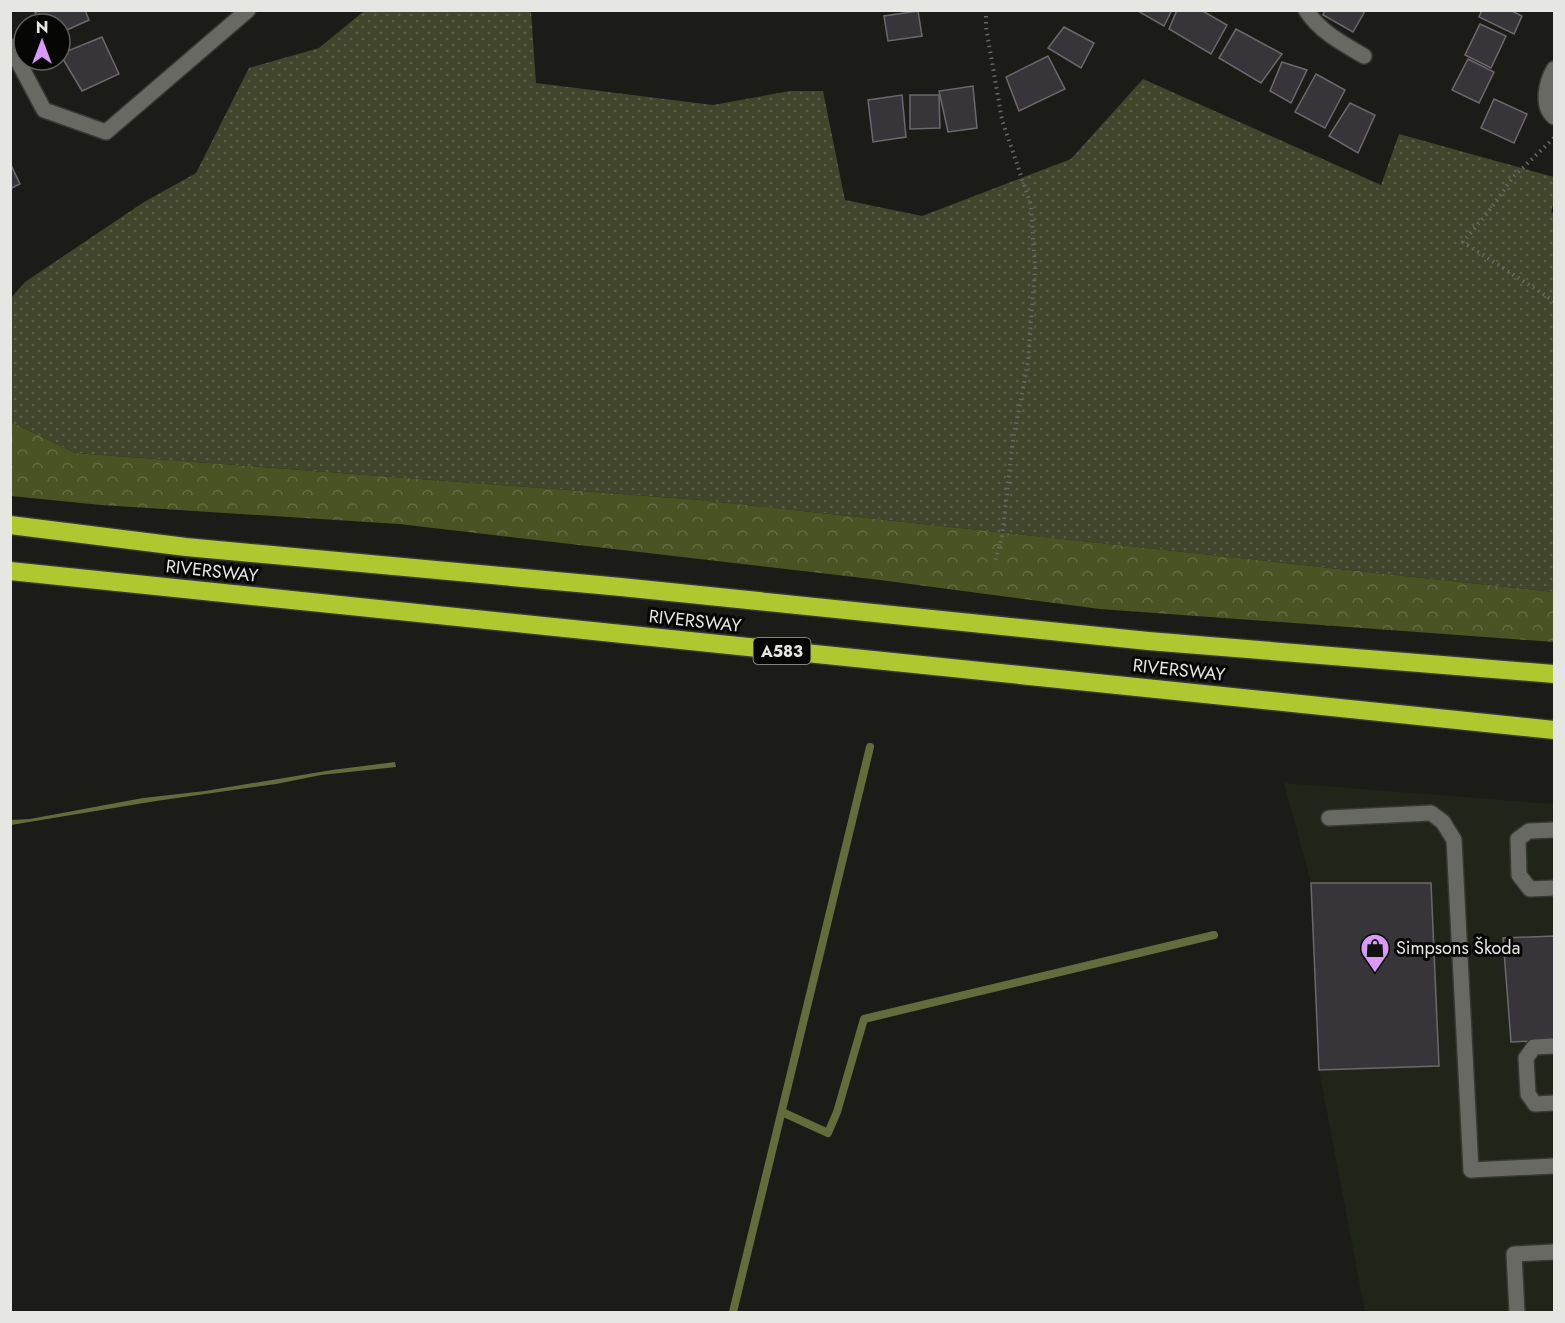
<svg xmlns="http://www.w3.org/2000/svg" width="1565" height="1323" viewBox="0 0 1565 1323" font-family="Jost,sans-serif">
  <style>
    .built { fill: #212419 }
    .grass { fill: url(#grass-dots) }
    .forest { fill: url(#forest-crowns) }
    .water { fill: #626c3c }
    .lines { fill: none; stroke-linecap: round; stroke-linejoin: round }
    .stream { stroke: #626c3c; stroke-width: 8 }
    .building { fill: #38353a; stroke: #6c686e; stroke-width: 1.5 }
    .lane-casing { stroke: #373835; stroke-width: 18 }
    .street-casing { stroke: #373835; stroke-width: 18 }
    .highway-casing { stroke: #373835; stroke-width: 21 }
    .path { stroke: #686964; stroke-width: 4; stroke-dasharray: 1.5 4.5; stroke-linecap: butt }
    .lane { stroke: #676962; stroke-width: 15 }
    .street { stroke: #676962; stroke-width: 15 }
    .highway { stroke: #b0c830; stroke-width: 18 }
    .labels { text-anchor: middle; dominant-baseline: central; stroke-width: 6; stroke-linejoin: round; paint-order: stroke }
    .shield { fill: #060705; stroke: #a3a4a0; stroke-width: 1.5 }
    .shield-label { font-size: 16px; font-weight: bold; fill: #e6e7e3 }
    .street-label { font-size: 18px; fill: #e6e7e3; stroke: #060705 }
    .poi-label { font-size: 18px; fill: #e6e7e3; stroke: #060705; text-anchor: start }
  </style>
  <defs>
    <pattern id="grass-dots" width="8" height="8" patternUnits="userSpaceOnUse" patternTransform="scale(1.5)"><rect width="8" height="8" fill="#40452b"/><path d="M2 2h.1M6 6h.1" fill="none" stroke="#5c604a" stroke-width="1.8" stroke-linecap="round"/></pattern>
    <pattern id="forest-crowns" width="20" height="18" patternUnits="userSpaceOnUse" patternTransform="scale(1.5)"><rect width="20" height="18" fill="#4a5323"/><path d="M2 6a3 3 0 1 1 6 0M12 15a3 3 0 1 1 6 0" fill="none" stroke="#646c43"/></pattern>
  </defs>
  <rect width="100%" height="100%" fill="#1b1c17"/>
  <polygon class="built" points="1284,783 1554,804 1554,1312 1365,1312 1319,1070 1311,883"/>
  <polygon class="grass" points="364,11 531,11 536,83 713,105 790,91 823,91 845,200 922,216 1071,159 1143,79 1381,185 1399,134 1554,177 1554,202 1551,212 1554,213 1554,592 700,500 75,453 11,422 10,299 25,282 144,202 196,173 249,68 319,48"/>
  <polygon class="forest" points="11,422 75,453 700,500 1554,592 1554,642 1100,609 880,580 399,524 101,505 11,496"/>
  <polygon class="water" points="395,762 396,767 321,775 276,784 156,801 11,825 11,820 30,819 143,798 205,791 332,770"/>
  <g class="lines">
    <g class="stream">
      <polyline points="782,1112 828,1133 837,1112 864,1019 1214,935"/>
      <polyline points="733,1312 870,747"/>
    </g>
  </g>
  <g class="building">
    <polygon points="39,10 85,10 89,20 60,33 60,24 42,24 35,13"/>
    <polygon points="1136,10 1172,10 1164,26"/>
    <polygon points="1177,10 1201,10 1227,25 1211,54 1169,29"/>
    <polygon points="1325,10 1365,10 1365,11 1353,32 1323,15"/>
    <polygon points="1482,10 1510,10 1522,16 1514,34 1479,17"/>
    <polygon points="918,11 922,36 888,41 884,16"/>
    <polygon points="1480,24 1506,36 1491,68 1465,55"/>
    <polygon points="1064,27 1094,43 1081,68 1048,48"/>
    <polygon points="1236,29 1282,54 1261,83 1219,58"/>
    <polygon points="102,37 119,74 82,91 60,54"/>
    <polygon points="1048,56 1065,89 1019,111 1006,77"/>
    <polygon points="1468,59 1494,72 1479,103 1452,90"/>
    <polygon points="1282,62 1307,70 1291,103 1270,91"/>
    <polygon points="1316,74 1345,90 1325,128 1295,112"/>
    <polygon points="973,86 977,128 948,132 939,91"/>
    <polygon points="902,95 906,137 873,142 868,100"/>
    <polygon points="910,95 939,95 940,128 910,129"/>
    <polygon points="1494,99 1527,114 1514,143 1481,128"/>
    <polygon points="1350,103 1375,115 1358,153 1329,136"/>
    <polygon points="10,163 20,184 10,189"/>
    <polygon points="1311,883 1431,883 1439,1066 1319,1070"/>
    <polygon points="1554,936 1554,1040 1511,1042 1503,938"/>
  </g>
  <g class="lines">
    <g class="lane-casing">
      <g id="lane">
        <path d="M1306 10C1319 31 1343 44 1364 56"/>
        <polyline points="1329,818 1431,813 1443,822 1454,840 1471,1170"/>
        <polyline points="1554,830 1529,831 1518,839 1519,875 1530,889 1554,888"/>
        <polyline points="1554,1046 1534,1047 1526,1058 1528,1094 1535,1104 1554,1103"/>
        <polyline points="1517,1312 1514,1254 1554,1252"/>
      </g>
    </g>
    <g class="street-casing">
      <g id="street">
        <polyline points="10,46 44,110 106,132 248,10"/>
        <path d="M1554 69C1546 83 1541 106 1554 117"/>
        <polyline points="1471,1170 1554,1166"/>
      </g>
    </g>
    <g class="highway-casing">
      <g id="highway">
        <polyline points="10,525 186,547 621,587 1148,641 1554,674"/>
        <polyline points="10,571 1554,730"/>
      </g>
    </g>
    <g class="path">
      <polyline points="986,10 986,27 1002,120 1031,205 1035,269 1028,362 1013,440 1002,537 995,561"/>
      <polyline points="1554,138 1513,177 1489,211 1463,242 1554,301"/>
    </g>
    <use href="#lane" class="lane"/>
    <use href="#street" class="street"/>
    <use href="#highway" class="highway"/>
  </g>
  <defs>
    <g id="shop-pin" transform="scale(1.5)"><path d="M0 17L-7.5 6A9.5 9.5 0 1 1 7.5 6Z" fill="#d99af7" stroke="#060705"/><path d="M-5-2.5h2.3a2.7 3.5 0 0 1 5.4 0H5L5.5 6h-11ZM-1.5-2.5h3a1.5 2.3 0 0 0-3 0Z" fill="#111"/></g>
  </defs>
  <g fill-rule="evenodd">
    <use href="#shop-pin" x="1375" y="948"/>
  </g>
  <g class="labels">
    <rect class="shield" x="753.5" y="638" width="57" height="26" rx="4.5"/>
    <g class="shield-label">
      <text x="782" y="651">A583</text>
    </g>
    <g class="street-label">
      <text transform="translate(212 571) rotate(6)">RIVERSWAY</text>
      <text transform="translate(695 621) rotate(6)">RIVERSWAY</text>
      <text transform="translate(1179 670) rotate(6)">RIVERSWAY</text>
    </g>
    <g class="poi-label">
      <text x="1396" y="948">Simpsons Škoda</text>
    </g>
  </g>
  <rect width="1565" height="1323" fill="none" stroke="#e6e7e3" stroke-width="24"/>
  <g transform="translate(42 42)"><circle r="28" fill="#060705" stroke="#60615e" stroke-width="1.5"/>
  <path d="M0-4.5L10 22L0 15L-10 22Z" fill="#d99af7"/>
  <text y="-9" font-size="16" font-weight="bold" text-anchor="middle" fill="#e6e7e3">N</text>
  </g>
</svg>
